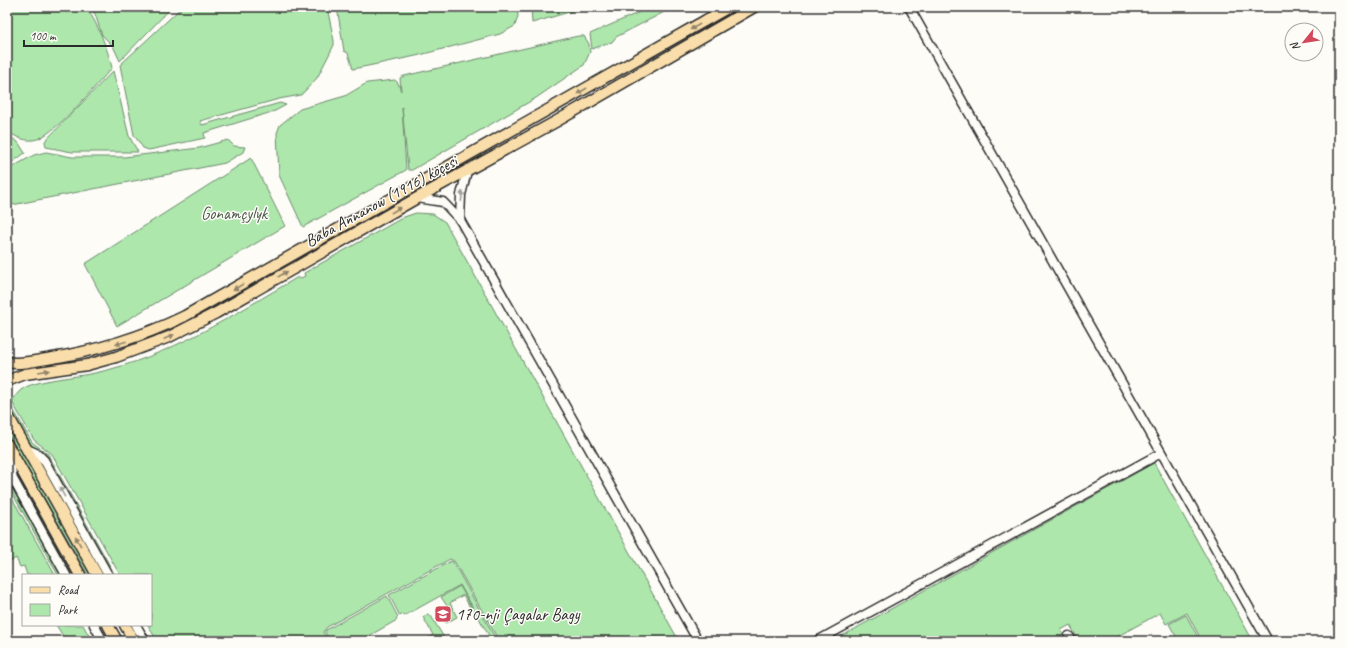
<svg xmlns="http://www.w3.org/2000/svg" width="1346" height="648" viewBox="0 0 1346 648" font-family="Caveat,sans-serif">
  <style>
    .green { fill: #ade7ac; stroke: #6c896c }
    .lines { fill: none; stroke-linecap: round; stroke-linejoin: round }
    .minor-casing { stroke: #2b2b2b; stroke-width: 11 }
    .major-casing { stroke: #2b2b2b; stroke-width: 13 }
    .minor { stroke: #fdfcf7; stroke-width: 8 }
    .major { stroke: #f9deab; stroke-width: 10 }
    .oneway { fill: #92846b }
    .oneway2 { fill: #9e9e9b }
    .labels { text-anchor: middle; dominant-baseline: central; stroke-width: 3; stroke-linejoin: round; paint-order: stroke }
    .street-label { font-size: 17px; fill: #2b2b2b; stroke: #fdfcf7 }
    .park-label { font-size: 17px; fill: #4c5a4b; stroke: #fdfcf7 }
    .poi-label { font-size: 17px; fill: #2b2b2b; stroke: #fdfcf7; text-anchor: start }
  </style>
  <rect width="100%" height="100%" fill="#fdfcf7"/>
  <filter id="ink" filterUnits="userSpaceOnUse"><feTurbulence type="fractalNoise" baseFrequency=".025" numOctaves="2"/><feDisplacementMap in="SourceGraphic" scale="8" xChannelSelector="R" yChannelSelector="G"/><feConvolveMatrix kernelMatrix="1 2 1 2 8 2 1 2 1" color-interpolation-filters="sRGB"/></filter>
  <g filter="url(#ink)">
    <g class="green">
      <path d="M7 7H85C96 18 109 53 112 68 97 84 52 139 33 140 23 141 14 136 7 131Z"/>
      <polygon points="90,7 172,7 120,61 113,46 102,35 95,14"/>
      <polygon points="182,7 327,7 334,41 334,45 317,78 301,95 279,99 200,121 202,125 280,103 286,105 275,111 204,133 205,138 149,150 143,148 134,135 120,65"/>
      <polygon points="337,7 517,7 518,16 515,26 500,34 416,56 353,69 348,53 344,51"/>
      <polygon points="531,7 586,7 532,23"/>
      <polygon points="651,7 674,7 616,37 612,42 592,49 590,34"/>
      <polygon points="578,36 584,36 589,44 590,52 584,65 536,98 412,170 408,170 402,107 406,170 303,227 279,175 277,133 280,125 300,109 345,96 367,83 395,80 398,83 401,91 400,78 404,76"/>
      <polygon points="113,71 129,136 138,152 72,152 46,147 45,141"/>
      <polygon points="7,135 18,142 25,153 7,166"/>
      <polygon points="228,140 234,146 245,147 243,152 225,163 7,206 7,170 34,155 46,152 72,157 124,157 199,148"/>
      <polygon points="251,158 285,226 117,326 85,264"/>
      <path d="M416 213 433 214 445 222 679 641H499L454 561 450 559 327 627 323 632 328 641H281L279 638 273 641H157L148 625H151V575H120L52 454 34 440 12 402C14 398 17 393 21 390 33 380 77 377 95 373 169 357 233 315 298 277L299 279 305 276 304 273 404 217Z"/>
      <polygon points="10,404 32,442 48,454 115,575 112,575 46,456 30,444 8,405"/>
      <polygon points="7,424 91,575 88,575 7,432"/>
      <polygon points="1154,463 1253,641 1202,641 1187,613 1166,624 1160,613 1109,641 1079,641 1070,625 1061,630 1067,641 833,641"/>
      <polygon points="15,472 73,575 70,575 16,479"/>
      <polygon points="7,479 61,575 58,575 7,484"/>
      <polygon points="7,489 55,575 27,575 24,566 20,567 16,558 7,563 7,547 10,545 7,536"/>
      <polygon points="451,561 453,562 497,641 492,641 460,585 404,616 403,614 400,616 389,595"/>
      <polygon points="460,586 472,608 471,609 463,595 450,603 457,617 446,623 440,612 447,606 441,597"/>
      <polygon points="387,596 398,617 396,618 397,620 360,641 330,641 325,632 326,630"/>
      <polygon points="428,614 431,616 446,641 423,641 433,635 423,617"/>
      <polygon points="1186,615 1200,641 1176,641 1178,640 1169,624"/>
      <polygon points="56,625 83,625 92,641 63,641 65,639"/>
    </g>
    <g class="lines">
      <g class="minor-casing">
        <g id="minor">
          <polyline points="909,7 1268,641"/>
          <polyline points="417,198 443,202 460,220 698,641"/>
          <polyline points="460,220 461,195 467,171"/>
          <polyline points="27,449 38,454 44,460 108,575"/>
          <polyline points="14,457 11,469 13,479 66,575"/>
          <polyline points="94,625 103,641"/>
          <polyline points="136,625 145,641"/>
          <polyline points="1069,636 1072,641"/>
          <polyline points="817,641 1161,453"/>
        </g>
      </g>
      <g class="major-casing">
        <g id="major">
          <path d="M7 362C20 365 34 361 47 359 96 351 140 338 185 316L729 7"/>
          <polyline points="7,381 25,374 87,365 116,357 169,337 216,313 417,198 557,121 754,7"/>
          <polyline points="7,414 97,575"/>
          <polyline points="7,444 80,575"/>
          <polyline points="108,625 117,641"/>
          <polyline points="125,625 134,641"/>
        </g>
      </g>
      <use href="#minor" class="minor"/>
      <use href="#major" class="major"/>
    </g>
    <defs><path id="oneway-solid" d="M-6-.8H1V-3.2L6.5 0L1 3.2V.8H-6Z"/></defs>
    <g class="oneway">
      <use href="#oneway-solid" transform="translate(695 27) rotate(150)"/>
      <use href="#oneway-solid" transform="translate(582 91) rotate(150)"/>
      <use href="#oneway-solid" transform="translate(396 210) rotate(-30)"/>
      <use href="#oneway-solid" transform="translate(283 274) rotate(-30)"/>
      <use href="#oneway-solid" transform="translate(238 287) rotate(150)"/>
      <use href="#oneway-solid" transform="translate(169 337) rotate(-25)"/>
      <use href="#oneway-solid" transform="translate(121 343) rotate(162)"/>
      <use href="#oneway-solid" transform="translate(44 371) rotate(-9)"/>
      <use href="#oneway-solid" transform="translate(78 541) rotate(-119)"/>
    </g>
    <g class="oneway2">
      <use href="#oneway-solid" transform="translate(462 196) rotate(-83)"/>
      <use href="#oneway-solid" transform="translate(62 492) rotate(-119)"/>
    </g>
  </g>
  <defs>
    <g id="school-square" transform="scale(0.9)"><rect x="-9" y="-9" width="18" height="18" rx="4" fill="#d1495b" stroke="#fdfcf7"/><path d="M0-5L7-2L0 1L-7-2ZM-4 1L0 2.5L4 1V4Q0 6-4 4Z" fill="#fff"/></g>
  </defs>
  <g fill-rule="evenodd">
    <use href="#school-square" x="443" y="614"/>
  </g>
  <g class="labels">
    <g class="street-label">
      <text transform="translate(381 201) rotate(-29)">Baba Annanow (1916) köçesi</text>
    </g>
    <g class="park-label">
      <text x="234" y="213">Gonamçylyk</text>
    </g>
    <g class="poi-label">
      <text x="456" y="614">170-nji Çagalar Bagy</text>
    </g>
  </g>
  <rect width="1346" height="648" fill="none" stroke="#fdfcf7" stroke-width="24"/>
  <rect x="12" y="12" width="1322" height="624" fill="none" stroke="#2b2b2b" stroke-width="1.5" filter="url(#ink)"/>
  <rect x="22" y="574" width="130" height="52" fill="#fdfcf7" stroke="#a9a8a5"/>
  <rect x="30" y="587" width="20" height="6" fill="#f9deab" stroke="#a9a8a5"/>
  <text x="58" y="594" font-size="12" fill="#2b2b2b">Road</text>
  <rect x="30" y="604" width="20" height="12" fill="#ade7ac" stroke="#a9a8a5"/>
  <text x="58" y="614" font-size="12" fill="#2b2b2b">Park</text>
  <g transform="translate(1304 42) rotate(240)"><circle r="19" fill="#fdfcf7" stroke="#a9a8a5"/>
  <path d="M0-3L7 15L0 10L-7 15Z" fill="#d1495b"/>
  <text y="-6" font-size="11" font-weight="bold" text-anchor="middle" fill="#2b2b2b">N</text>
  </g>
  <path d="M24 40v6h89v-6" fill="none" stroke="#2b2b2b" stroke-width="2"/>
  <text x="30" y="40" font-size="12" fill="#2b2b2b" stroke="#fdfcf7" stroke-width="3" paint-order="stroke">100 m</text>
</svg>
